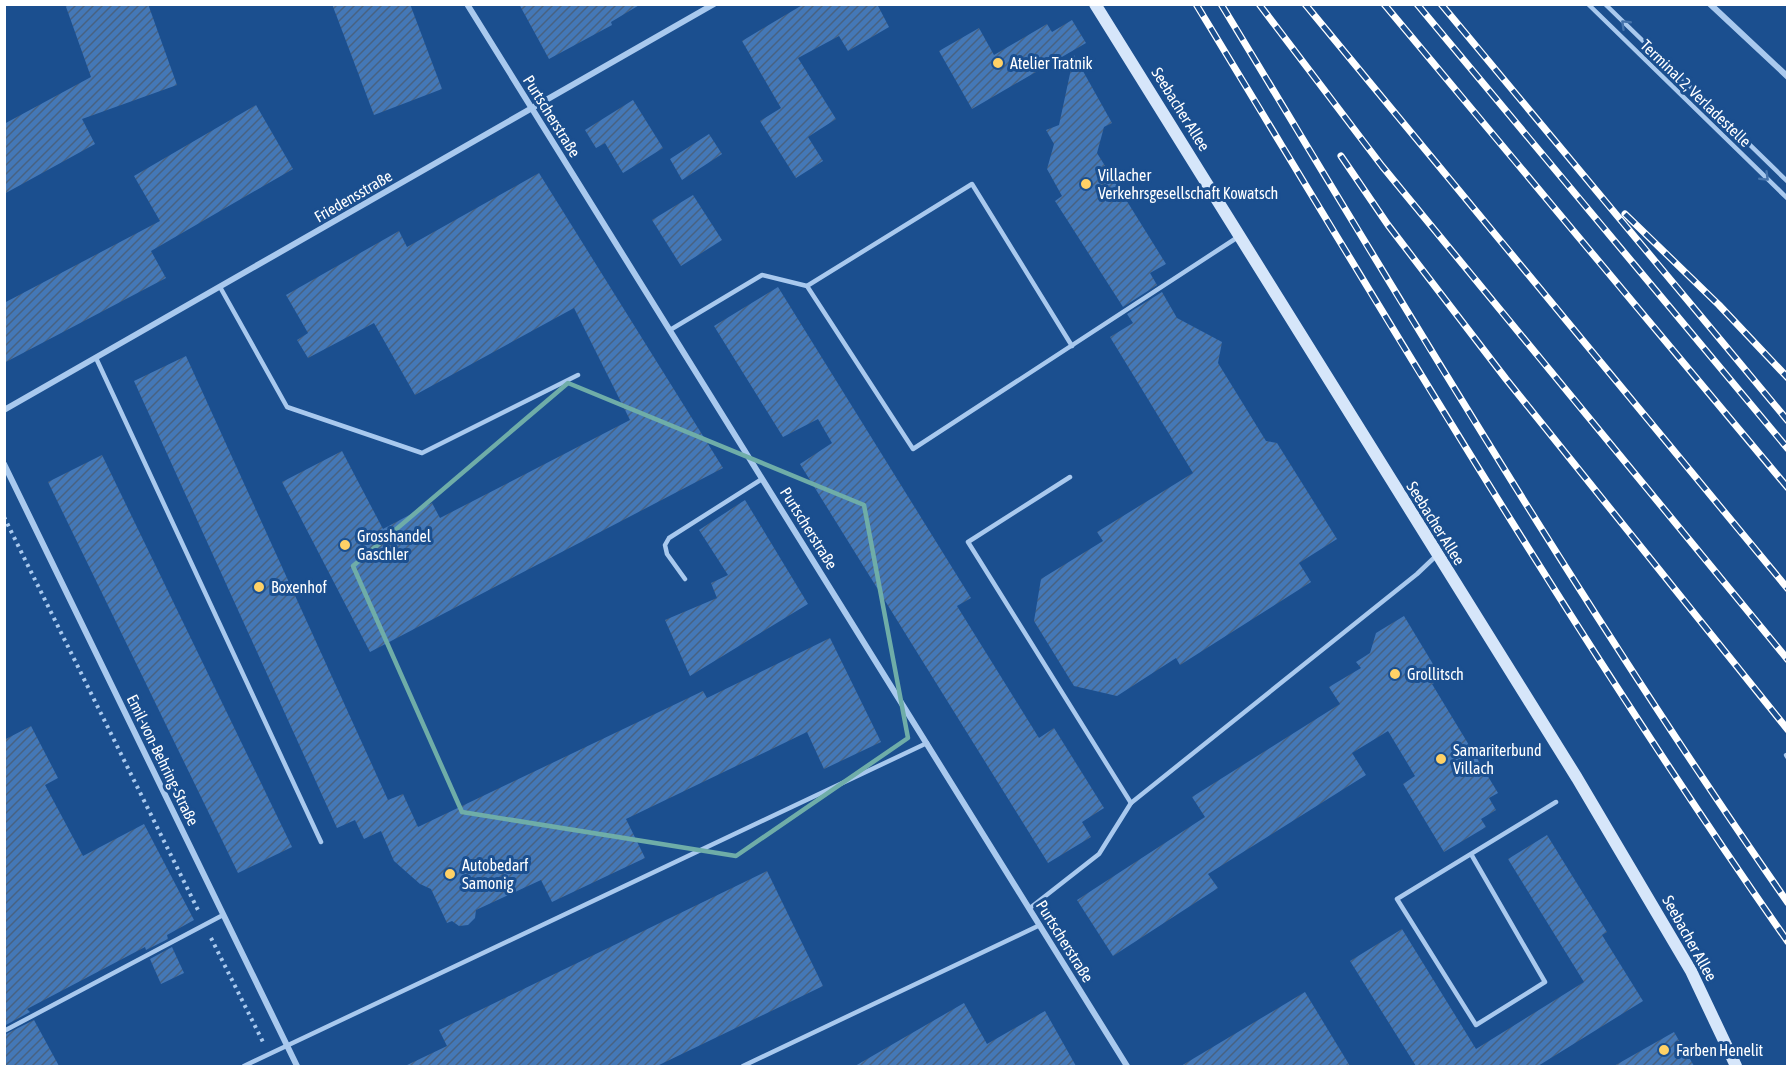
<svg xmlns="http://www.w3.org/2000/svg" width="1792" height="1071" viewBox="0 0 1792 1071" font-family="'Asap Condensed',sans-serif">
  <style>
    .building { fill: url(#building-hatch) }
    .lines { fill: none; stroke-linecap: round; stroke-linejoin: round }
    .path { stroke: #a9c9ee; stroke-width: 4; stroke-dasharray: 3 4.5; stroke-linecap: butt }
    .lane { stroke: #a9c9ee; stroke-width: 4.5 }
    .street { stroke: #a9c9ee; stroke-width: 6 }
    .secondary { stroke: #d6e6fa; stroke-width: 12 }
    .rail-casing { stroke: #fff; stroke-width: 7 }
    .rail { stroke: #1b4f8f; stroke-width: 4.5; stroke-dasharray: 14; stroke-linecap: butt }
    .oneway { stroke: #4674ac }
    .marked { fill: none; stroke: #6fada8; stroke-width: 4.5; stroke-linejoin: round }
    .poi-dot { fill: #ffd166; stroke: #1b4f8f; stroke-width: 2 }
    .labels { text-anchor: middle; dominant-baseline: central; stroke-width: 6; stroke-linejoin: round; paint-order: stroke }
    .poi-label { font-size: 16px; fill: #fff; stroke: #1b4f8f; text-anchor: start }
    .street-label { font-size: 16px; fill: #fff; stroke: #1b4f8f }
  </style>
  <defs>
    <pattern id="building-hatch" width="6" height="6" patternUnits="userSpaceOnUse" patternTransform="scale(1.5)"><rect width="6" height="6" fill="#4478b7"/><path d="M-1 1l2-2M0 6l6-6M5 7l2-2" fill="none" stroke="#486282"/></pattern>
  </defs>
  <rect width="100%" height="100%" fill="#1b4f8f"/>
  <g class="building">
    <polygon points="65,4 148,4 177,85 82,119 95,144 4,194 4,124 91,77"/>
    <polygon points="332,4 410,4 442,89 374,115"/>
    <polygon points="519,4 641,4 611,22 612,25 549,59"/>
    <polygon points="804,4 877,4 889,27 848,51 839,36 798,58 836,119 808,137 823,161 796,178 760,121 781,108 742,41"/>
    <polygon points="1072,20 1086,43 972,109 939,51 979,28 994,55 1047,24 1052,32"/>
    <polygon points="1074,55 1112,123 1104,127 1097,153 1166,264 1150,273 1157,285 1123,307 1055,201 1062,196 1047,169 1054,144 1046,130 1059,125"/>
    <polygon points="633,100 663,148 623,173 605,143 596,148 585,130"/>
    <polygon points="256,105 293,169 151,251 166,278 4,363 4,303 160,221 134,176"/>
    <polygon points="709,134 722,154 682,180 670,159"/>
    <polygon points="539,173 723,468 370,652 282,482 342,451 383,529 432,503 440,518 630,420 574,308 415,395 374,323 308,358 297,340 308,333 286,295 399,231 407,247"/>
    <polygon points="693,195 722,240 681,266 652,220"/>
    <polygon points="778,287 971,598 957,606 1039,738 1054,728 1104,808 1082,822 1091,837 1048,863 800,464 832,443 818,419 783,437 714,326"/>
    <polygon points="1162,292 1177,318 1222,342 1218,363 1266,441 1277,443 1337,539 1299,563 1311,582 1180,665 1176,658 1117,696 1074,686 1034,621 1041,579 1103,541 1097,532 1193,473 1110,337 1133,323 1127,314"/>
    <polygon points="186,356 388,800 403,794 418,827 703,691 707,698 830,638 881,742 824,769 807,732 626,819 645,858 552,902 541,880 476,910 475,918 468,925 459,926 452,921 447,923 431,889 420,884 394,861 381,831 364,839 355,820 337,828 134,381"/>
    <polygon points="102,455 292,847 238,873 48,482"/>
    <polygon points="745,500 808,604 690,676 665,620 717,598 711,583 728,575 699,530"/>
    <polygon points="1404,616 1442,679 1432,684 1498,793 1489,798 1496,810 1481,819 1486,827 1444,852 1403,784 1415,776 1388,731 1352,753 1366,775 1208,874 1218,888 1113,956 1077,900 1205,817 1192,797 1340,704 1329,687 1361,668 1356,662 1370,653 1376,633"/>
    <polygon points="31,726 58,778 45,785 83,856 144,824 194,920 167,935 168,939 146,950 145,947 27,1009 30,1012 4,1026 4,740"/>
    <polygon points="1547,835 1607,932 1602,935 1643,1001 1538,1066 1416,1066 1350,961 1402,929 1476,1049 1584,982 1508,859"/>
    <polygon points="767,871 823,986 657,1066 405,1066 447,1046 439,1030"/>
    <polygon points="172,947 184,973 161,984 150,959"/>
    <polygon points="1305,992 1350,1066 1181,1066"/>
    <polygon points="964,1003 987,1044 1045,1011 1076,1066 855,1066"/>
    <polygon points="34,1020 59,1066 4,1066 4,1035"/>
    <polygon points="1674,1032 1694,1066 1614,1066"/>
  </g>
  <g class="lines">
    <g class="path">
      <polyline points="4,517 198,910"/>
      <polyline points="211,938 263,1042"/>
    </g>
    <g class="lane">
      <polyline points="1588,4 1788,199"/>
      <polyline points="1605,4 1788,182"/>
      <polyline points="807,286 972,184 1072,346"/>
      <polyline points="220,287 287,407 422,453 578,375"/>
      <polyline points="670,330 762,275 807,286 913,449 1238,237"/>
      <polyline points="96,358 321,842"/>
      <polyline points="1070,477 968,542 1131,803"/>
      <polyline points="685,579 667,554 665,545 669,538 762,479"/>
      <polyline points="1786,755 1788,758"/>
      <polyline points="1471,854 1545,982 1476,1025 1397,899 1556,802"/>
      <polyline points="1030,908 1099,854 1131,803 1417,574 1437,555"/>
      <polyline points="4,1031 223,915"/>
      <polyline points="244,1066 927,743"/>
      <polyline points="743,1066 1040,925"/>
    </g>
    <g class="street">
      <polyline points="467,4 1127,1066"/>
      <polyline points="1710,4 1788,77"/>
      <polyline points="4,410 714,4"/>
      <polyline points="4,464 297,1066"/>
    </g>
    <polyline class="secondary" points="1095,4 1577,778 1691,971 1736,1066"/>
    <g class="rail-casing">
      <g id="rail">
        <path d="M1196 4C1388 320 1576 639 1788 942"/>
        <path d="M1221 4C1405 307 1585 612 1788 903"/>
        <polyline points="1259,4 1382,166 1788,660"/>
        <polyline points="1305,4 1788,589"/>
        <polyline points="1384,4 1788,488"/>
        <polyline points="1417,4 1788,449"/>
        <polyline points="1441,4 1788,421"/>
        <polyline points="1341,156 1388,225 1506,379 1788,730"/>
        <polyline points="1625,214 1719,305 1788,378"/>
      </g>
    </g>
    <use href="#rail" class="rail"/>
  </g>
  <defs><path id="oneway-chevron" d="M-2-3.5L2.5 0L-2 3.5" fill="none" stroke-width="1.6" stroke-linecap="round" stroke-linejoin="round" transform="scale(1.5)"/></defs>
  <g class="oneway">
    <use href="#oneway-chevron" transform="translate(1625 24) rotate(-136)"/>
    <use href="#oneway-chevron" transform="translate(1765 177) rotate(44)"/>
  </g>
  <path class="marked" d="M568 383 864 505 908 738 736 856 462 812 353 566Z"/>
  <g class="poi-dot">
    <circle cx="998" cy="63" r="6"/>
    <circle cx="1086" cy="184" r="6"/>
    <circle cx="345" cy="545" r="6"/>
    <circle cx="259" cy="587" r="6"/>
    <circle cx="1395" cy="674" r="6"/>
    <circle cx="1441" cy="759" r="6"/>
    <circle cx="450" cy="874" r="6"/>
    <circle cx="1664" cy="1050" r="6"/>
  </g>
  <g class="labels">
    <g class="poi-label">
      <text x="1010" y="63">Atelier Tratnik</text>
      <text x="1098" y="175">Villacher<tspan x="1098" dy="18">Verkehrsgesellschaft Kowatsch</tspan></text>
      <text x="357" y="536">Grosshandel<tspan x="357" dy="18">Gaschler</tspan></text>
      <text x="271" y="587">Boxenhof</text>
      <text x="1407" y="674">Grollitsch</text>
      <text x="1453" y="750">Samariterbund<tspan x="1453" dy="18">Villach</tspan></text>
      <text x="462" y="865">Autobedarf<tspan x="462" dy="18">Samonig</tspan></text>
      <text x="1676" y="1050">Farben Henelit</text>
    </g>
    <g class="street-label">
      <text transform="translate(1696 93) rotate(44)">Terminal 2, Verladestelle</text>
      <text transform="translate(1181 109) rotate(58)">Seebacher Allee</text>
      <text transform="translate(552 116) rotate(58)">Purtscherstraße</text>
      <text transform="translate(353 196) rotate(-30)">Friedensstraße</text>
      <text transform="translate(1436 523) rotate(58)">Seebacher Allee</text>
      <text transform="translate(809 528) rotate(58)">Purtscherstraße</text>
      <text transform="translate(163 760) rotate(64)">Emil-von-Behring-Straße</text>
      <text transform="translate(1690 938) rotate(61)">Seebacher Allee</text>
      <text transform="translate(1065 941) rotate(58)">Purtscherstraße</text>
    </g>
  </g>
  <rect width="1792" height="1071" fill="none" stroke="#ffffff" stroke-width="12"/>
</svg>
